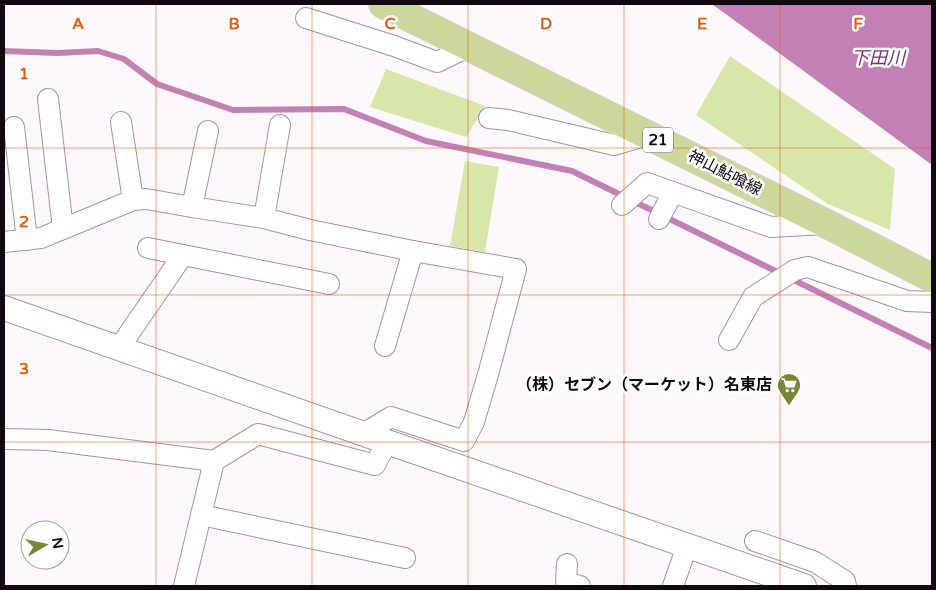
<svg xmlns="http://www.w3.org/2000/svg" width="936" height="590" viewBox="0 0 936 590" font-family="'Varela Round','Noto Sans JP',sans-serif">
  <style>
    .green { fill: #d7e6a9 }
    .water { fill: #c380b4 }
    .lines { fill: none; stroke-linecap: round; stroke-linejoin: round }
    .stream { stroke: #c380b4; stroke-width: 6 }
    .minor-casing { stroke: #aa8fa3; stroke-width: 22 }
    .tertiary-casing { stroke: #aa8fa3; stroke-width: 26 }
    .primary-casing { stroke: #d4d3d4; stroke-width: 30 }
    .minor { stroke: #fff; stroke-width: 20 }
    .tertiary { stroke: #fff; stroke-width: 24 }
    .primary { stroke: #cbd79b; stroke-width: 28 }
    .grid { fill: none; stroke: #e8590c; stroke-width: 1; stroke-opacity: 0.55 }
    .labels { text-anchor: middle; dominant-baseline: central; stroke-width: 5; stroke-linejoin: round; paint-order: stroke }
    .shield { fill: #fff; stroke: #595358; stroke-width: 1 }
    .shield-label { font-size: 15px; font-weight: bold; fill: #120910 }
    .street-label { font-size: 16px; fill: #120910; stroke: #fff }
    .poi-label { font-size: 16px; font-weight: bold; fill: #120910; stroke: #fff; text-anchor: end }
    .water-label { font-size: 18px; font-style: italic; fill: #7e2e70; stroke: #fff }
    .grid-label { font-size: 16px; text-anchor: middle; font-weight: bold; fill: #e8590c; stroke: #fff; stroke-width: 5; stroke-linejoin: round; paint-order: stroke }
  </style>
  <rect width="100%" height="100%" fill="#fef8fc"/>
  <g class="green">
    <polygon points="730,56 895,169 890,230 828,204 696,115"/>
    <polygon points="386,69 485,106 466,137 370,107"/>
    <polygon points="465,161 499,167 485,252 450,246"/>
  </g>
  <polygon class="water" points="712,4 932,4 932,165"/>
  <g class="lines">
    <polyline class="stream" points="4,51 58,53 98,51 124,59 157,84 233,110 344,109 426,141 572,171 932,348"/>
    <g class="minor-casing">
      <g id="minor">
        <polyline points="306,18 394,46 437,62 468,47"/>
        <polyline points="48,99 63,229"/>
        <polyline points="489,118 508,120 614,145 648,135"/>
        <polyline points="121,122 133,200 146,199 192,207"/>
        <polyline points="280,125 264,218 310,230 413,251"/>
        <polyline points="14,127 27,240"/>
        <polyline points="208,131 192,207 264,218"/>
        <polyline points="622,205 647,183 771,227 825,224"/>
        <polyline points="659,219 673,192"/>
        <polyline points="4,242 41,238 133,200"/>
        <polyline points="183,255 329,284"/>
        <polyline points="729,340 753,297 795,270 808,267 907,301 932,302"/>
        <polyline points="119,348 183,255 148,248"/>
        <polyline points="363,434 391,417 464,441 474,422 489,371 516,269 413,251 385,346"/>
        <polyline points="4,439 48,440 214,461"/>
        <polyline points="201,515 405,558"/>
        <polyline points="755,541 815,562 845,581 846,586"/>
        <polyline points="567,564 566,582 580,586"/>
        <polyline points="184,586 214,461 258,434 375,465 387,442"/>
        <polyline points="673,586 687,546"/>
      </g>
    </g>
    <g class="tertiary-casing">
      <polyline id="tertiary" points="4,308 387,442 804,586"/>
    </g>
    <g class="primary-casing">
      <polyline id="primary" points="383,4 827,224 932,278"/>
    </g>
    <use href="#minor" class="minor"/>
    <use href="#tertiary" class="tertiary"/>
    <use href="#primary" class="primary"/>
  </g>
  <path class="grid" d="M156 4V586M312 4V586M468 4V586M624 4V586M780 4V586M4 148H932M4 295H932M4 442H932"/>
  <defs>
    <g id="supermarket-pin" transform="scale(1.25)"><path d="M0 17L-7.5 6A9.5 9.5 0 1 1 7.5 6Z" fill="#778736" stroke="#fff"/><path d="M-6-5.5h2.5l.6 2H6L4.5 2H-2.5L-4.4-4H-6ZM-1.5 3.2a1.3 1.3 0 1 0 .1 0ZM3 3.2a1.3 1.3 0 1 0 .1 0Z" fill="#fff"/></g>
  </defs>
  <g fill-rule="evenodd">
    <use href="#supermarket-pin" x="789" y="385"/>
  </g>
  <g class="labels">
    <rect class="shield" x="643" y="127.5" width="30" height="25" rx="4"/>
    <g class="shield-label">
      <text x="658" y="140">21</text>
    </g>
    <g class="street-label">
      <text transform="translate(725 173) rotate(27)">神山鮎喰線</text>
    </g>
    <g class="poi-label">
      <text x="772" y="385">（株）セブン（マーケット）名東店</text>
    </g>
    <g class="water-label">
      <text x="878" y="58">下田川</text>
    </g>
  </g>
  <g class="grid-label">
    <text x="78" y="29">A</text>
    <text x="234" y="29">B</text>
    <text x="390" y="29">C</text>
    <text x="546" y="29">D</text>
    <text x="702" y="29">E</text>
    <text x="858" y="29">F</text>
    <text x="24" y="79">1</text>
    <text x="24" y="227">2</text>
    <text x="24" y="374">3</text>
  </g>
  <rect width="936" height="590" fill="none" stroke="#120910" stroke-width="10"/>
  <g transform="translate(45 545) rotate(81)"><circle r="24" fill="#ffffff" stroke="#a09d9f"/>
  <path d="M0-4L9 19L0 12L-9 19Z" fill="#778736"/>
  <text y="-8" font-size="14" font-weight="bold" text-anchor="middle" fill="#120910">N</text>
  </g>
</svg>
